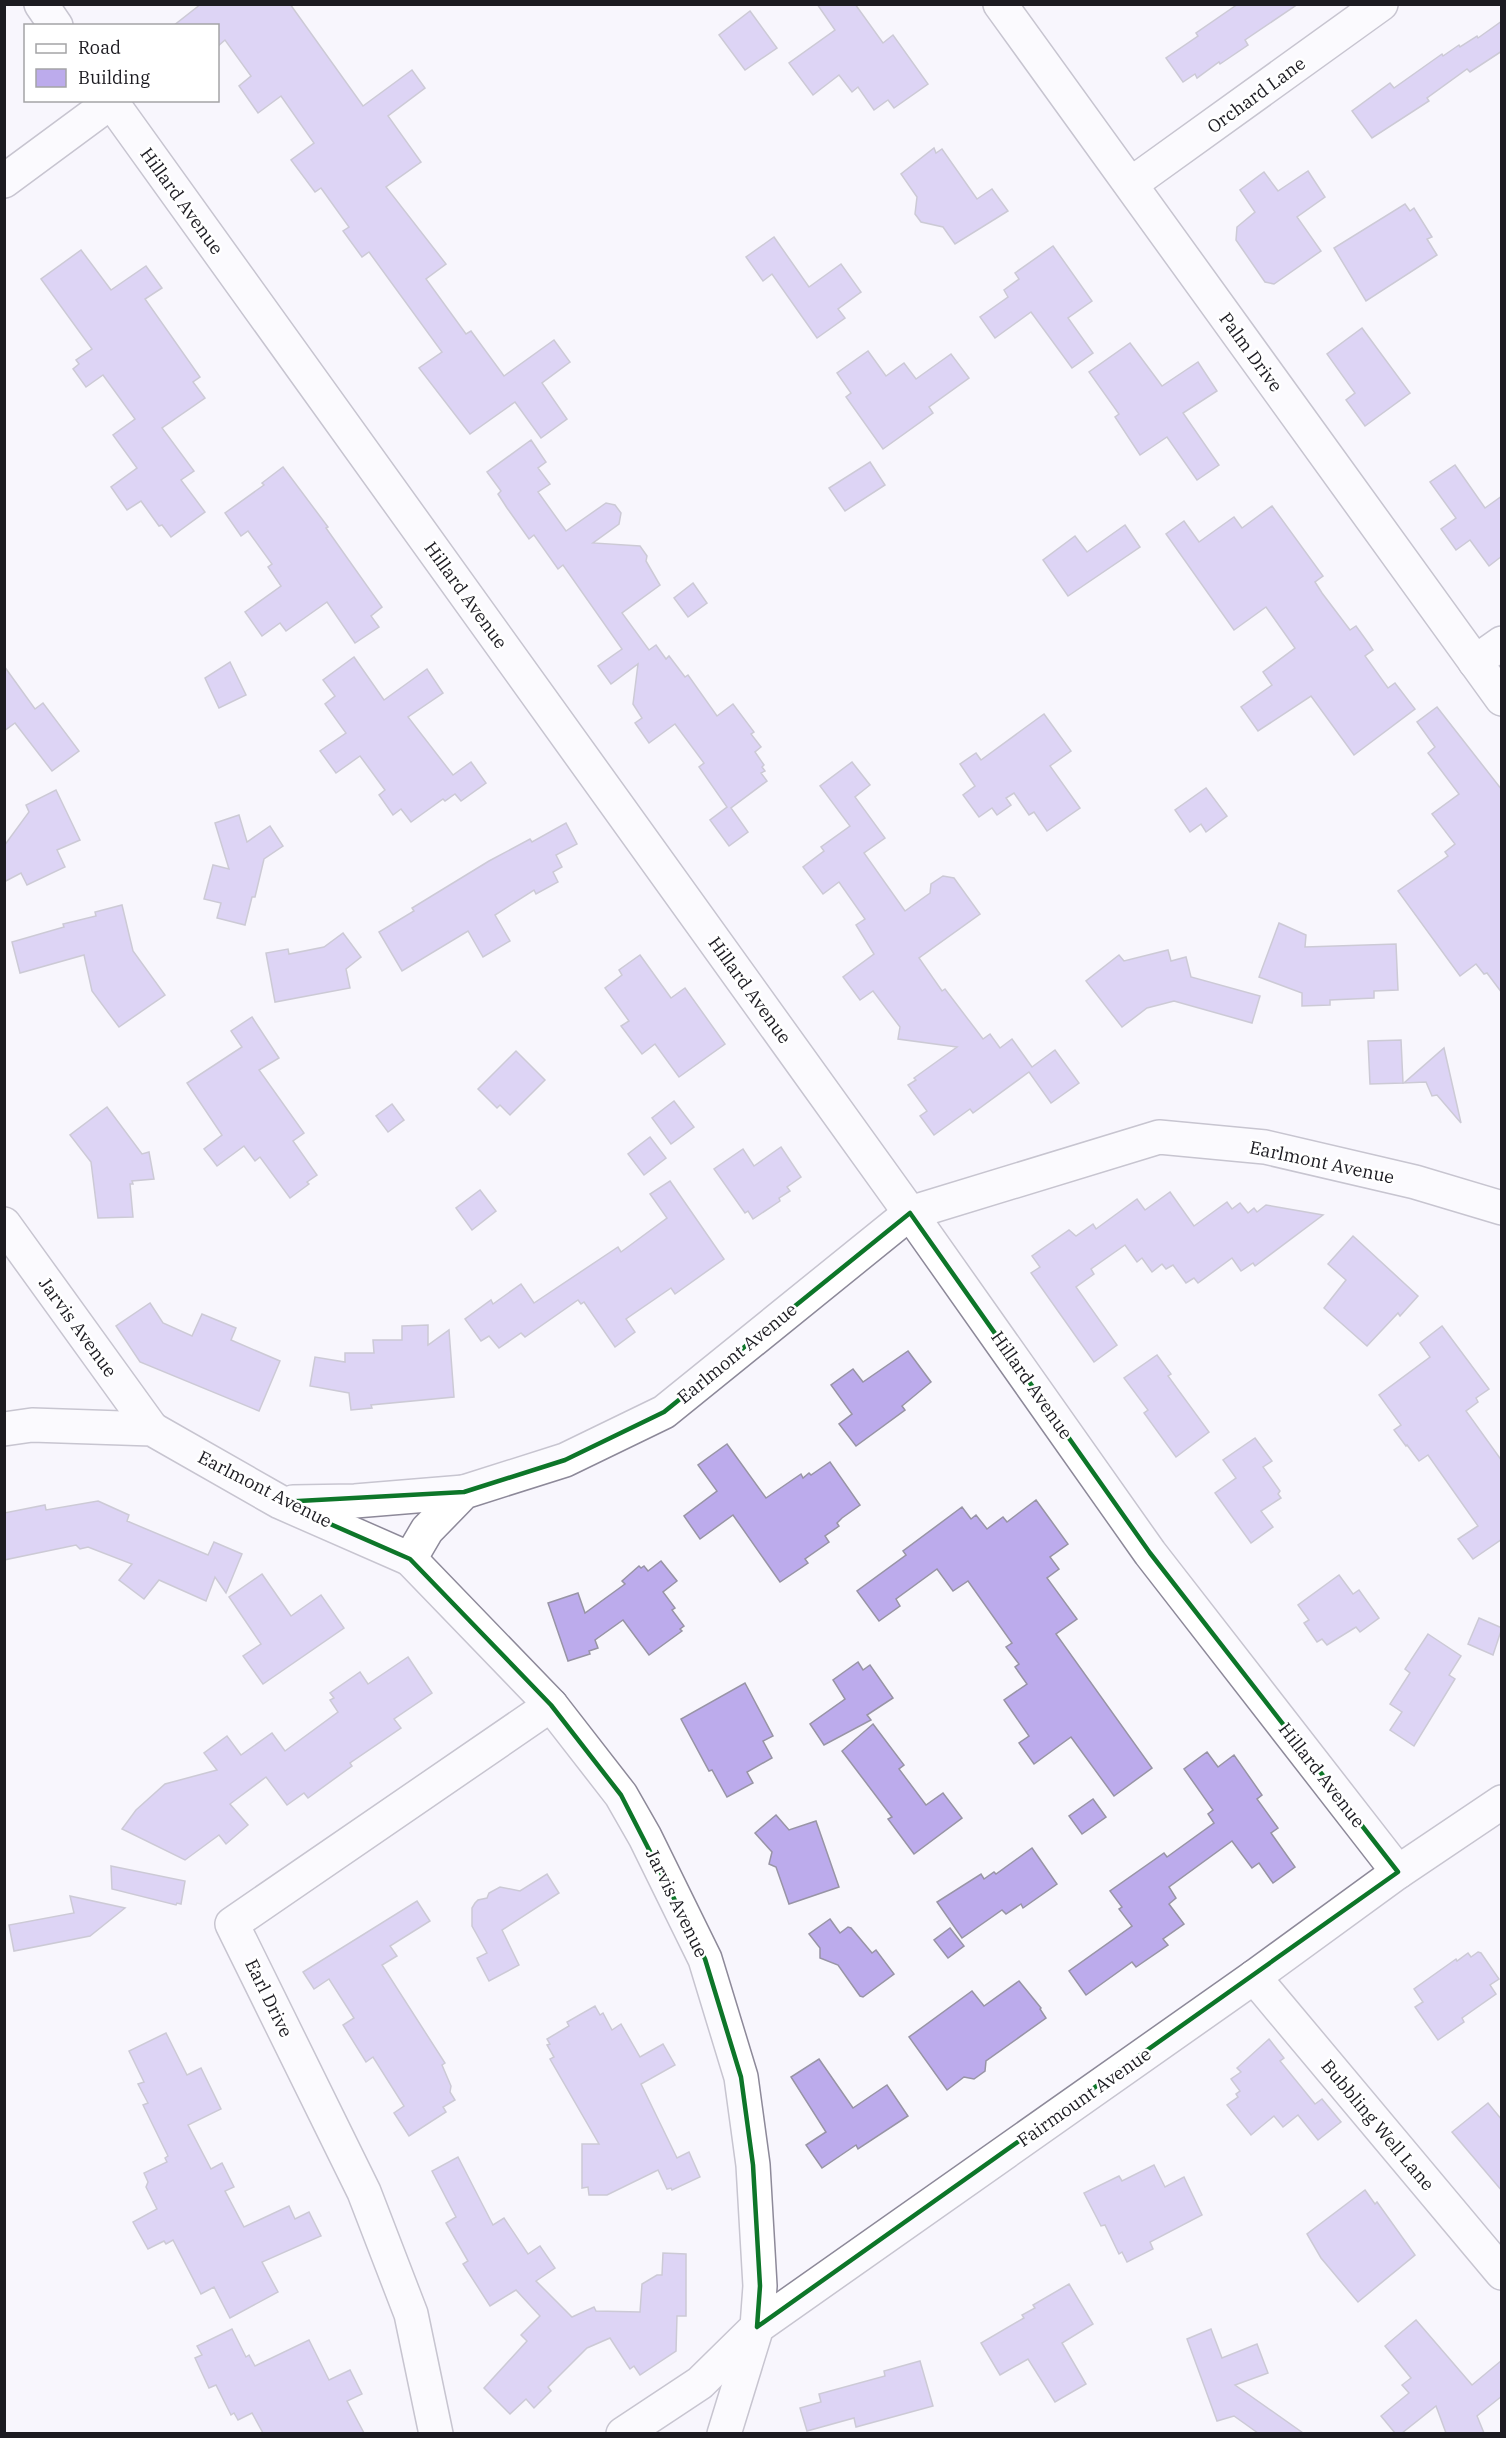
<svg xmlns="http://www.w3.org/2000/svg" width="1506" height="2438" viewBox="0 0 1506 2438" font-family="'IBM Plex Serif',serif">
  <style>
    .building { fill: #bcabec; stroke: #9894a5; stroke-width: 1.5 }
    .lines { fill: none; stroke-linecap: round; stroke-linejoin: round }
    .minor-casing { stroke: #8d8999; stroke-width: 36 }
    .minor { stroke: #fff; stroke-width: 33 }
    .marked { fill: none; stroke: #0d7629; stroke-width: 4.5; stroke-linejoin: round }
    .labels { text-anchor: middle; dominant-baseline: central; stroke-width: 5; stroke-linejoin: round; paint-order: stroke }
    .street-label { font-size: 18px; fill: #1c1b21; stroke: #fff }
  </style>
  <rect width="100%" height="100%" fill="#f8f6fd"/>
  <g class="building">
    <polygon points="201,4 290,4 363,106 412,70 425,88 388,116 421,162 386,187 446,264 426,279 466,334 471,331 504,376 554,340 570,362 542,383 567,419 541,438 515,402 470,434 419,368 442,352 369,252 362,257 343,231 349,227 321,188 315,192 291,160 314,143 281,96 258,113 239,86 251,76 225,40 218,46 218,26 173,26"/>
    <polygon points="817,4 855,4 883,43 893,35 928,84 894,108 888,100 874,110 858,87 852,92 839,75 813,95 789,63 835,30"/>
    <polygon points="1238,4 1298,4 1245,40 1248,45 1220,64 1219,62 1197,78 1195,74 1183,82 1166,58 1198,36 1196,33"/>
    <polygon points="750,11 777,48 745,70 719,35"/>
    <polygon points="1502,21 1502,51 1470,72 1467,69 1427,98 1429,101 1372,138 1352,111 1390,83 1394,88 1442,54 1443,56 1459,45 1460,47 1477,36 1478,38"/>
    <polygon points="934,148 936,153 942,149 977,199 992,189 1008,211 955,244 943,227 921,222 915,214 917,197 901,174"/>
    <polygon points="1308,171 1325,197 1297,217 1321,251 1274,284 1265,282 1236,240 1237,227 1255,212 1240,190 1264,172 1278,191"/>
    <polygon points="1405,204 1410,211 1414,208 1432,237 1427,239 1437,255 1366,301 1334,248"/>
    <polygon points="774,237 809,287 841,264 861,292 838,309 845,318 817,338 772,274 763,281 746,257"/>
    <polygon points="1053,246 1092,301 1068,318 1093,353 1072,368 1031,312 995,338 980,317 1008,297 1004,290 1019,279 1015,273"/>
    <polygon points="81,250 111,290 146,266 162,288 145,299 200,377 193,382 205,398 162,428 194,471 181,480 205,512 171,537 162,525 159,526 141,501 127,510 111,487 137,468 113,435 135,419 103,375 86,387 73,369 79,364 76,360 92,349 41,279"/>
    <polygon points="1362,328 1410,393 1365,426 1346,400 1355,393 1327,354"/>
    <polygon points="1130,343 1162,386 1198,362 1217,391 1183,413 1219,465 1197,480 1167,437 1140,455 1115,417 1119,414 1089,372"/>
    <polygon points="868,351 886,376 904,363 916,379 951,354 969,378 929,407 933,413 883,449 846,397 851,393 837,373"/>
    <polygon points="531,440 546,462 538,468 550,484 538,492 566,531 606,503 615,505 621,513 619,524 593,543 640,546 647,556 646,561 660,585 622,613 649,650 656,645 666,659 669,656 685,677 688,675 717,716 733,704 754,732 751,734 761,747 755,752 764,765 762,767 765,771 761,773 767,781 731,808 748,832 729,846 710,820 727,807 699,767 704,763 675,724 649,743 635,723 642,718 633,704 638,664 611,684 598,666 622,649 563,565 558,569 534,535 529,539 507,508 498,494 501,491 487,472"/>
    <polygon points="870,462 885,485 845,511 829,488"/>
    <polygon points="1455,465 1485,508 1502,496 1502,556 1489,566 1470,540 1456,550 1441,529 1456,518 1430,482"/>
    <polygon points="283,467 328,527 326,528 382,607 371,616 379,627 355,643 327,602 286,631 280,623 262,636 245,612 281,586 268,567 272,564 248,531 241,536 225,513 264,485 262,483"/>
    <polygon points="1272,506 1323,576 1315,582 1322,593 1350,630 1356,626 1369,644 1373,650 1365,656 1388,688 1395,683 1415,709 1354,755 1311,696 1258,731 1241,707 1272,685 1263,672 1295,648 1266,607 1234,630 1166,534 1184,521 1199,542 1234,517 1242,528"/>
    <polygon points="1125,525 1140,547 1068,596 1043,560 1075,536 1087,552"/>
    <polygon points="693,583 707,603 688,617 674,598"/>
    <polygon points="354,657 384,700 427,669 443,693 408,717 453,775 471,762 486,783 461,801 455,794 445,801 443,799 411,822 401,809 393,815 379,795 385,790 360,756 336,773 320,751 346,733 325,704 335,696 323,680"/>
    <polygon points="230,662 246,695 219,708 205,678"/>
    <polygon points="4,666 35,709 43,703 79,751 52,771 15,723 4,731"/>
    <polygon points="1437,707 1502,790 1502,993 1487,973 1484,974 1476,964 1460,976 1398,891 1448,856 1445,852 1455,844 1432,814 1459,794 1428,753 1435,747 1417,722"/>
    <polygon points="1044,714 1071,751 1050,766 1080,808 1047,831 1034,812 1029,815 1014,793 1006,798 1011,805 997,815 992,808 979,817 963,795 975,786 960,764 976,753 981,760"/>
    <polygon points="852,762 870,785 855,797 885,838 864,853 905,911 930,893 931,884 943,876 954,878 980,914 919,958 942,991 945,989 983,1039 990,1034 1000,1048 1012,1039 1032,1067 1055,1050 1079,1083 1051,1103 1029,1072 973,1113 970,1109 934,1135 920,1116 927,1111 908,1085 916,1080 914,1078 957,1047 898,1039 900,1027 873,991 860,1000 843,977 874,954 856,925 865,919 839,882 823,894 803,867 824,851 821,847 850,826 820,786"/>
    <polygon points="1206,788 1227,816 1206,832 1201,824 1190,832 1175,810"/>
    <polygon points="56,790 80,840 57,850 65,867 27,885 21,873 4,882 4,846 29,812 26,805"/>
    <polygon points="239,815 247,842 270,826 283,846 264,859 255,897 252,897 245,925 217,918 221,903 204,899 213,865 229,869 215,823"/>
    <polygon points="566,823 577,844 556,855 562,867 553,872 558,882 536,894 534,890 495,915 510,941 483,957 468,931 402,971 379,932 414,911 412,908 489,861 530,839 532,842"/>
    <polygon points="122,905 133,951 165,995 119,1027 92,991 84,955 20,973 12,942 64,927 63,924 96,916 95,912"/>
    <polygon points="1279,923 1306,935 1305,947 1396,944 1398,990 1374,991 1374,998 1330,1000 1330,1005 1302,1006 1302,993 1259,977"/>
    <polygon points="343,933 361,957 346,969 350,988 275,1002 266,953 288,949 289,954 324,947"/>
    <polygon points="1168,950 1171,961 1186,957 1191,977 1260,996 1252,1023 1174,1001 1147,1008 1122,1027 1086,981 1119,955 1124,961"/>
    <polygon points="640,955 671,998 685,988 725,1044 679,1077 655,1044 642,1054 621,1026 629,1021 605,988 622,975 619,970"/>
    <polygon points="252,1017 279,1058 259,1070 304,1133 293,1141 317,1175 307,1182 309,1184 290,1198 260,1157 255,1161 244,1146 217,1166 204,1149 222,1135 187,1083 242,1047 231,1031"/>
    <polygon points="1401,1040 1403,1083 1370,1084 1368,1041"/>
    <polygon points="1444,1048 1461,1123 1437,1095 1432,1096 1426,1082 1404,1083"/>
    <polygon points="516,1051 545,1080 510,1115 500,1105 497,1108 478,1089"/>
    <polygon points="674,1101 694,1127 671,1144 652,1118"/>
    <polygon points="392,1104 404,1120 388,1132 376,1116"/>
    <polygon points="107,1107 142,1154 149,1152 154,1179 132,1181 133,1184 130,1184 133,1217 98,1218 91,1162 70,1135"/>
    <polygon points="650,1137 666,1158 644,1175 628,1154"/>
    <polygon points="781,1147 801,1177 787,1187 790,1191 779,1198 780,1201 753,1219 748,1211 745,1213 714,1169 743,1149 754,1166"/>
    <polygon points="670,1181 724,1259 675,1294 671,1288 626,1319 635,1332 615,1347 584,1302 581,1304 578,1300 525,1337 521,1333 499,1348 489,1336 481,1341 465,1319 491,1300 493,1304 521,1284 534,1303 618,1247 621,1252 667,1218 650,1194"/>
    <polygon points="480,1190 496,1211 472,1230 456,1208"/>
    <polygon points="1170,1192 1194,1226 1227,1202 1232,1209 1240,1203 1248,1213 1254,1208 1257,1212 1266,1205 1323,1215 1255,1266 1253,1263 1241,1271 1232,1258 1198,1283 1194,1278 1186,1283 1173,1265 1166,1269 1162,1264 1152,1272 1142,1258 1137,1262 1125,1245 1091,1269 1094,1274 1076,1287 1117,1345 1094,1362 1031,1273 1040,1267 1032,1256 1069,1230 1076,1236 1093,1224 1096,1229 1137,1199 1145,1210"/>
    <polygon points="1353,1236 1418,1296 1400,1316 1398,1313 1367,1346 1324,1308 1346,1280 1328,1264"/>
    <polygon points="150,1303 163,1323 192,1336 202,1314 236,1328 231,1340 280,1361 259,1411 140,1362 116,1326"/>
    <polygon points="428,1325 428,1345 449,1330 454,1397 371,1405 372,1408 351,1410 349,1393 310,1386 315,1357 345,1362 345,1353 374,1353 373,1340 402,1340 402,1326"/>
    <polygon points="1442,1326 1489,1389 1476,1398 1478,1402 1466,1411 1502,1461 1502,1539 1473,1559 1458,1539 1478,1526 1428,1455 1419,1461 1407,1445 1406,1446 1394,1430 1401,1425 1379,1395 1430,1357 1420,1343"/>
    <polygon points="908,1351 931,1382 902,1406 905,1410 856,1446 839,1424 852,1414 831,1385 853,1369 863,1382"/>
    <polygon points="1157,1355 1171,1374 1168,1376 1209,1432 1176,1457 1144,1413 1148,1410 1124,1378"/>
    <polygon points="1255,1438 1272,1461 1263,1467 1280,1491 1278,1494 1281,1498 1261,1511 1273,1527 1251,1543 1215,1493 1236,1478 1223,1460"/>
    <polygon points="727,1444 766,1498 801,1474 803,1478 809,1473 811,1475 830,1462 860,1505 842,1518 837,1523 839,1526 825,1536 829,1542 805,1559 808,1563 780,1582 733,1515 700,1539 684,1516 717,1491 698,1465"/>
    <polygon points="1036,1500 1068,1544 1050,1557 1059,1569 1047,1578 1077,1619 1056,1634 1152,1768 1114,1796 1071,1737 1034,1764 1019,1743 1029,1736 1004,1700 1027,1684 1015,1667 1019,1664 1006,1647 1012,1643 968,1581 953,1591 937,1569 896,1599 900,1606 879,1621 857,1591 906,1555 903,1551 962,1507 971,1519 976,1515 987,1529 1003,1517 1007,1522"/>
    <polygon points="98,1501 129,1515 127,1521 208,1555 214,1542 242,1554 226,1593 215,1577 206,1601 159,1580 144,1599 119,1580 132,1564 88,1547 80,1549 76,1545 4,1560 4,1513 45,1505 46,1510"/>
    <polygon points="661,1561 677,1581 663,1592 675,1608 672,1610 684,1626 680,1629 682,1631 649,1655 623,1620 595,1640 598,1648 589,1651 590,1654 568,1661 548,1603 578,1593 585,1613 625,1584 622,1581 639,1566 641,1568 644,1566 648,1571"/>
    <polygon points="262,1574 291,1616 321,1595 344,1628 263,1684 243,1656 261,1644 229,1597"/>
    <polygon points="1339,1575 1353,1594 1359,1590 1379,1618 1360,1632 1356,1627 1327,1645 1322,1639 1317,1642 1304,1623 1309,1620 1298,1605"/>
    <polygon points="1479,1618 1502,1628 1493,1655 1468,1644"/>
    <polygon points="1428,1634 1461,1656 1449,1675 1455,1679 1414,1746 1390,1730 1402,1712 1390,1704 1410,1673 1405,1669"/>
    <polygon points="408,1657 432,1693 394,1719 401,1728 350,1763 352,1766 308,1798 304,1793 287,1805 266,1777 230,1804 248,1825 226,1844 219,1835 185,1860 122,1829 136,1810 165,1784 217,1770 204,1753 227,1736 241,1755 272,1733 285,1751 338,1712 330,1700 334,1698 330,1693 360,1672 368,1684"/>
    <polygon points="858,1662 863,1670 870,1665 893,1698 867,1715 871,1720 824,1745 810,1724 845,1699 833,1680"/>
    <polygon points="745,1683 773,1736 763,1741 772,1758 747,1772 753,1783 727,1797 712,1770 709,1771 681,1719"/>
    <polygon points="873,1724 904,1765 899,1769 926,1805 943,1793 962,1818 914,1854 888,1819 892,1817 842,1751"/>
    <polygon points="1207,1752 1218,1767 1234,1755 1262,1795 1257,1799 1278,1828 1271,1833 1295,1867 1273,1883 1259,1863 1252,1868 1232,1841 1169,1887 1176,1898 1169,1904 1184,1924 1163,1939 1168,1945 1136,1967 1132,1962 1086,1995 1069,1971 1132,1926 1119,1909 1122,1907 1110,1891 1164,1853 1167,1857 1214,1823 1208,1814 1213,1810 1184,1769"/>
    <polygon points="1093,1799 1106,1817 1082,1834 1069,1816"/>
    <polygon points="776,1815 789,1830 816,1821 839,1887 789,1904 776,1867 769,1864 772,1852 755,1833"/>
    <polygon points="1032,1848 1057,1884 1023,1908 1021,1904 1006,1914 1002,1910 962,1938 937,1902 981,1874 984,1879 994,1872 996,1874"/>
    <polygon points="111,1866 185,1881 181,1904 177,1903 176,1905 112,1889"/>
    <polygon points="547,1874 559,1893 502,1930 519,1965 489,1981 477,1958 487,1953 472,1926 472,1908 475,1903 478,1900 487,1898 489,1893 500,1887 520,1891"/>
    <polygon points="70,1896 125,1908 90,1936 14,1951 9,1925 74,1913"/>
    <polygon points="417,1901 430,1921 390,1946 397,1956 382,1965 445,2063 442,2065 451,2086 450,2092 455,2100 443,2107 446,2112 409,2136 394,2113 404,2106 373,2057 366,2062 343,2025 354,2018 329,1979 314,1989 303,1972"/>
    <polygon points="830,1919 840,1933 848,1927 851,1928 872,1953 876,1950 894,1974 863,1997 860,1996 838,1965 820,1958 820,1948 809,1934"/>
    <polygon points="950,1928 964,1946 948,1958 934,1940"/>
    <polygon points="1478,1952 1481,1953 1499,1979 1490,1985 1496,1994 1462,2018 1464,2022 1438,2040 1415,2007 1423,2002 1414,1989 1456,1959 1457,1961 1468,1953 1471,1957"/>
    <polygon points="1019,1981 1041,2008 1040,2009 1046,2018 986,2061 985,2071 974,2079 964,2077 947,2090 909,2037 972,1991 984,2006"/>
    <polygon points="595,2006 600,2015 603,2013 612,2030 621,2024 640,2057 663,2044 675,2065 641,2084 677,2158 689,2152 700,2177 672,2190 671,2188 667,2189 658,2170 607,2195 589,2195 588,2187 582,2188 582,2144 599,2144 550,2059 554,2057 547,2045 550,2044 547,2039 569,2026 567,2022"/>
    <polygon points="166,2033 187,2075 201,2068 221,2109 188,2125 211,2169 222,2163 234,2187 225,2191 244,2227 289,2206 295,2219 309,2212 321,2236 262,2262 278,2292 230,2318 214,2287 201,2294 173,2240 166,2244 164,2241 148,2249 133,2222 157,2209 146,2187 148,2182 144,2173 167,2162 165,2158 168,2156 143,2105 148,2103 138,2084 144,2082 129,2051"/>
    <polygon points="1269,2039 1284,2058 1280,2061 1315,2104 1322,2099 1341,2122 1318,2140 1298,2115 1283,2127 1274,2116 1251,2135 1227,2105 1238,2097 1236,2094 1240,2091 1231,2079 1241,2072 1237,2068"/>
    <polygon points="819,2059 853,2108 887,2085 908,2116 858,2149 856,2145 822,2168 806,2145 826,2132 791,2077"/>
    <polygon points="1488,2103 1502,2120 1502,2191 1452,2132"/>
    <polygon points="458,2157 493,2225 504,2218 528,2254 540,2246 555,2268 536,2281 572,2317 594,2307 596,2311 640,2312 642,2284 657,2275 662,2275 663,2253 686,2254 686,2316 677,2316 676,2351 640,2375 634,2366 630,2369 610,2338 587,2348 548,2387 551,2391 534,2408 526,2399 510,2414 484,2388 527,2341 521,2335 540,2316 516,2290 490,2306 463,2264 468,2261 446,2223 456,2217 432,2171"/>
    <polygon points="1154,2165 1165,2187 1184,2177 1202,2215 1150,2242 1153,2249 1127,2262 1122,2252 1119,2254 1105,2225 1101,2226 1084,2193 1119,2176 1122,2181"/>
    <polygon points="1365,2190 1375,2204 1377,2202 1415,2255 1358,2302 1321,2258 1307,2234"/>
    <polygon points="1069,2284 1093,2324 1062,2343 1086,2384 1055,2402 1028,2359 1000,2375 981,2343 1024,2318 1022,2315 1035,2308 1033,2305"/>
    <polygon points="1416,2320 1472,2385 1502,2360 1502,2396 1477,2416 1484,2433 1446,2433 1436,2406 1402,2433 1395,2433 1381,2416 1409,2393 1402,2385 1411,2378 1385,2346"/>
    <polygon points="232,2329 246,2357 249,2355 255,2366 309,2340 329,2380 350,2370 362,2394 347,2401 364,2433 263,2433 252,2413 238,2420 234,2413 231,2415 216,2385 209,2388 195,2358 202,2355 197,2346"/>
    <polygon points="1211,2329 1222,2358 1257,2344 1268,2373 1235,2385 1303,2433 1258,2433 1234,2416 1217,2421 1187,2339"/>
    <polygon points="920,2361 933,2406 856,2427 854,2418 807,2431 800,2408 821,2402 819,2394 885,2376 884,2371"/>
  </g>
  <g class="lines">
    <g class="minor-casing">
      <g id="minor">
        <polyline points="41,4 56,26"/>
        <polyline points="1000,4 1502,699"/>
        <polyline points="110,100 910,1213 1150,1553 1398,1872"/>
        <polyline points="4,181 111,102"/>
        <polyline points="1131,184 1381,4"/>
        <polyline points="1475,662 1502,643"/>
        <polyline points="4,1224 152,1429"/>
        <polyline points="4,1429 32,1425 152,1429 280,1502 410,1559 427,1530 464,1492 565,1460 664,1412 910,1213 1159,1137 1265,1147 1415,1182 1502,1208"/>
        <polyline points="293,1502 355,1501 464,1492"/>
        <polyline points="410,1559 551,1705 621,1795 645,1837 705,1959 741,2077 753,2165 760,2286 757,2327 700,2383 623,2434"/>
        <polyline points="1254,1977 1502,2273"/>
        <polyline points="436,2434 411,2314 364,2192 232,1924 551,1705"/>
        <polyline points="724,2434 757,2327 1254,1977 1398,1872 1502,1802"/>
      </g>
    </g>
    <use href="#minor" class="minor"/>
  </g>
  <path d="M0 0H1506V2438H0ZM910 1213 1150 1553 1398 1872 757 2327 760 2286 753 2165 741 2077 705 1959 621 1795 551 1705 410 1559 280 1502 464 1492 565 1460 664 1412Z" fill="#f8f6fd" fill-opacity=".55" fill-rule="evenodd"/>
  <path class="marked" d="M910 1213 1150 1553 1398 1872 757 2327 760 2286 753 2165 741 2077 705 1959 621 1795 551 1705 410 1559 280 1502 464 1492 565 1460 664 1412Z"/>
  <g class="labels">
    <g class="street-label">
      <text transform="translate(1256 95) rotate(-36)">Orchard Lane</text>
      <text transform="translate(182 201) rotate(54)">Hillard Avenue</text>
      <text transform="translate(1251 352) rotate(54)">Palm Drive</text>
      <text transform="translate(466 595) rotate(54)">Hillard Avenue</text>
      <text transform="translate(750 990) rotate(54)">Hillard Avenue</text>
      <text transform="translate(1322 1162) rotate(12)">Earlmont Avenue</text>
      <text transform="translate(78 1327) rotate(54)">Jarvis Avenue</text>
      <text transform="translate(737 1353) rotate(-39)">Earlmont Avenue</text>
      <text transform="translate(1032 1385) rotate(55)">Hillard Avenue</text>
      <text transform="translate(265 1489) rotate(27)">Earlmont Avenue</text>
      <text transform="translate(1322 1775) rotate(52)">Hillard Avenue</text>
      <text transform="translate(677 1903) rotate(64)">Jarvis Avenue</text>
      <text transform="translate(269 1998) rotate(64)">Earl Drive</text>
      <text transform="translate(1084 2097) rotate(-35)">Fairmount Avenue</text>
      <text transform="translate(1378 2125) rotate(50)">Bubbling Well Lane</text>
    </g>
  </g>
  <rect width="1506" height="2438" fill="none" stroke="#1c1b21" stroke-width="12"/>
  <rect x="24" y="24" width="195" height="78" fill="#ffffff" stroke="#a4a4a6" stroke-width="1.5"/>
  <rect x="36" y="44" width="30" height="9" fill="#ffffff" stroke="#a4a4a6" stroke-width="1.5"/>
  <text x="78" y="54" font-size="18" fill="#1c1b21">Road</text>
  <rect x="36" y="69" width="30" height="18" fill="#bcabec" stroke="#a4a4a6" stroke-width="1.5"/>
  <text x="78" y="84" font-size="18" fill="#1c1b21">Building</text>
</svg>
